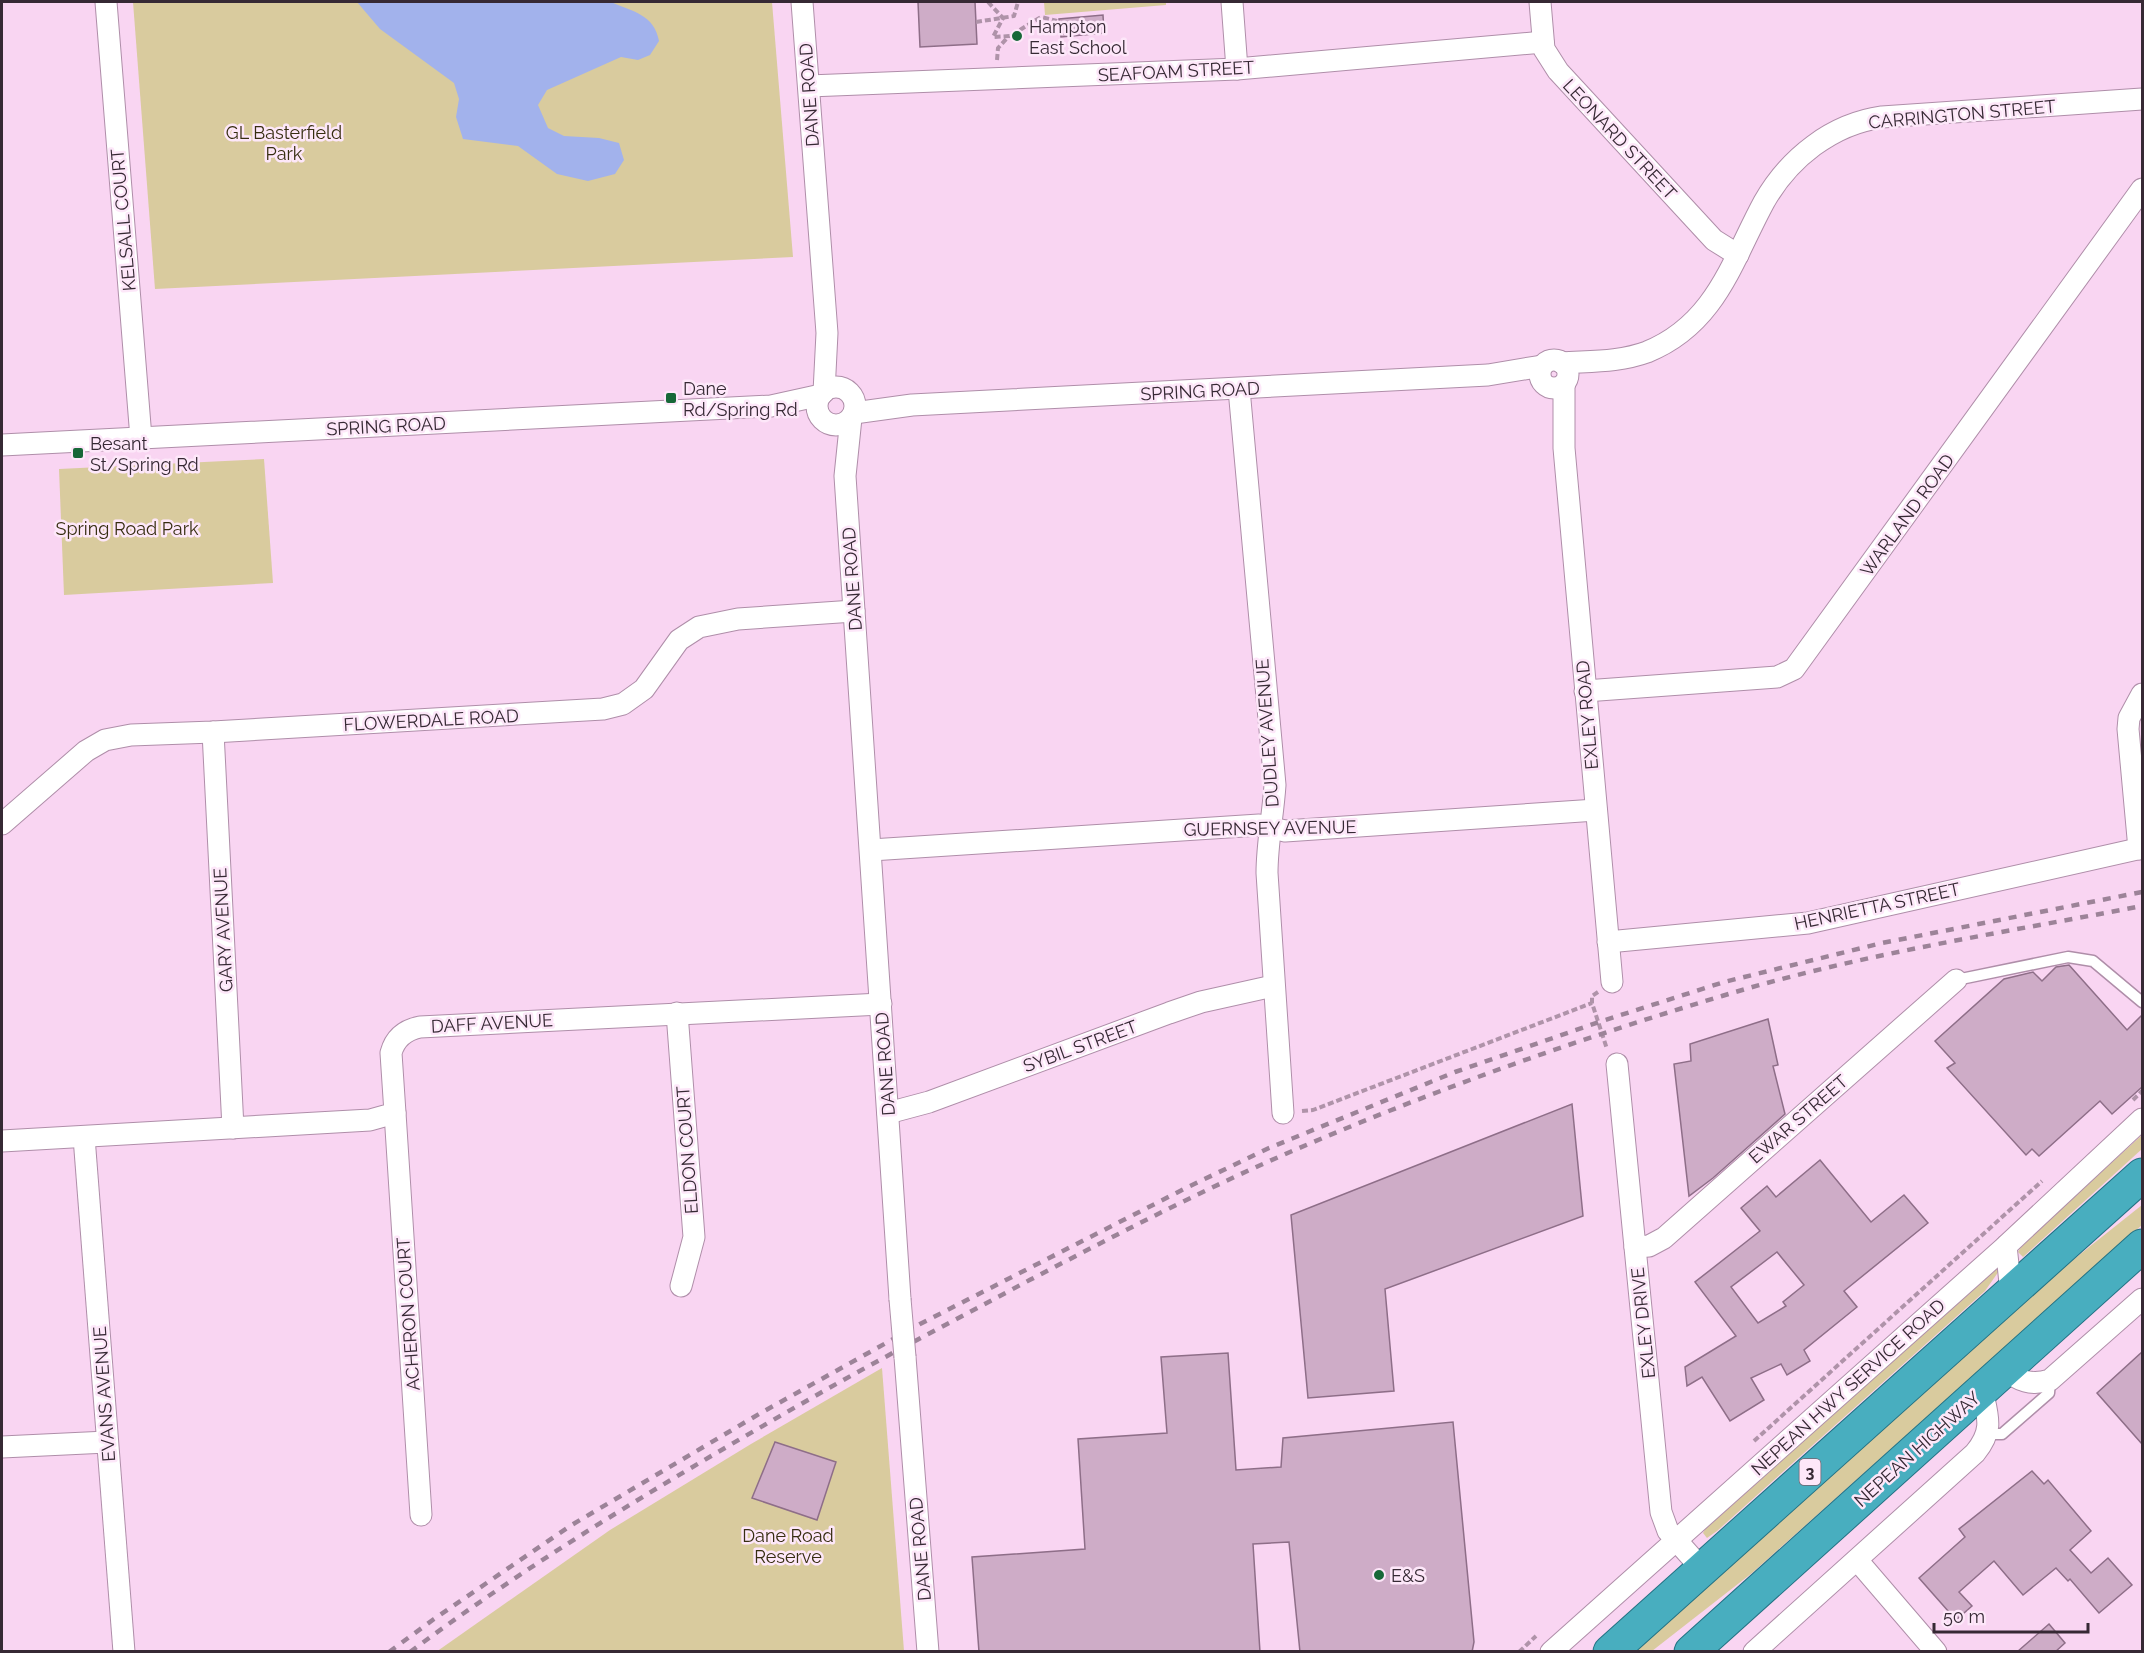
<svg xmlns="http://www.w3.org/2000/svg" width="2144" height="1653" viewBox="0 0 2144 1653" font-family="Raleway,sans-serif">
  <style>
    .green { fill: #d9cb9e }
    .water { fill: #a2b2ec }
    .building { fill: #ceacc7; stroke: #8e6e88; stroke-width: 1.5; fill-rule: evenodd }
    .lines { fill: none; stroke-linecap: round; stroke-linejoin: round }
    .service-casing { stroke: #af8ea9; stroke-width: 13 }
    .minor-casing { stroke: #af8ea9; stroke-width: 23 }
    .trunk-casing { stroke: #247284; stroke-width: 35 }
    .path { stroke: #af93a9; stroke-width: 4; stroke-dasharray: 6 3; stroke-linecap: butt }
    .service { stroke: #fff; stroke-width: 10 }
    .minor { stroke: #fff; stroke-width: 21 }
    .trunk { stroke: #48aebf; stroke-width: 33 }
    .rail { stroke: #9c8398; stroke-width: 4.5; stroke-dasharray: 8 8; stroke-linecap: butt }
    .minor-bridge-casing { stroke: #af8ea9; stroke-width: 23; stroke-linecap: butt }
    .minor-bridge { stroke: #fff; stroke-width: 21 }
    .poi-dot { fill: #176838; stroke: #fde7f9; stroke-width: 2 }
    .labels { text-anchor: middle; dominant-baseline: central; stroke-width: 5; stroke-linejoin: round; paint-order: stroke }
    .shield { fill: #fde7f9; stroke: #72626f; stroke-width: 1.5 }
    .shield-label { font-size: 16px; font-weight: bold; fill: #362934 }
    .poi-label { font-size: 18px; fill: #362934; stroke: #fde7f9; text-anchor: start }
    .street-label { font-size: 18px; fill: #362934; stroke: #fde7f9 }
    .park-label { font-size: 18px; fill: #362d10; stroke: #fde7f9 }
  </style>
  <rect width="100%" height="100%" fill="#f9d5f2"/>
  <g class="green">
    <polygon points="133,2 772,2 793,257 155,289"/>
    <polygon points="1044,2 1166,2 1166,5 1045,15"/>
    <polygon points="264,459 273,583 64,595 59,469"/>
    <polygon points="2142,1135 2142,1149 2023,1257 2018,1252 2022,1245 2033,1234"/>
    <polygon points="2142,1205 2142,1225 1752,1573 1652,1651 1634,1652 2054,1275"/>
    <polygon points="1995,1268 1999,1271 1985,1291 1717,1531 1707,1538 1703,1533 1705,1529"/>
    <polygon points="882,1368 904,1651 436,1652 610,1530 751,1444"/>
  </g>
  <path class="water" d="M357 2H611C633 12 654 14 659 41L650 55 638 60 621 57 547 90 538 105 548 128 564 136 599 138 619 143 624 160 615 174 588 181 557 174 518 146 463 139 456 117 459 99 454 83 380 29Z"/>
  <g class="building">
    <polygon points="918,2 975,2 977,44 920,47"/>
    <polygon points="1103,15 1104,33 1061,37 1059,19"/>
    <polygon points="2069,965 2127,1030 2142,1015 2142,1087 2112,1114 2100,1101 2039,1156 2032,1149 2026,1155 1947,1068 1955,1063 1935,1041 2004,979 2033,972 2042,981 2056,967"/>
    <polygon points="1768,1019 1778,1065 1773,1066 1785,1114 1713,1178 1689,1196 1674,1064 1691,1061 1690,1044"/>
    <polygon points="1572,1104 1583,1216 1385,1289 1394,1391 1308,1398 1291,1215"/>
    <path d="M1820 1160 1871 1222 1904 1195 1928 1223 1844 1291 1857 1307 1804 1350 1810 1361 1787 1375 1781 1364 1751 1378 1764 1400 1730 1421 1702 1377 1687 1386 1685 1367 1736 1336 1695 1282 1760 1231 1741 1208 1767 1186 1776 1197ZM1777 1252 1804 1285 1783 1302 1786 1306 1758 1323 1731 1287Z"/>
    <polygon points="2142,1352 2142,1444 2097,1393"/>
    <polygon points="1228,1353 1236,1470 1281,1467 1283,1438 1453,1422 1474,1642 1472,1652 1300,1652 1289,1542 1253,1544 1260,1652 979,1652 972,1557 1085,1549 1078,1439 1167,1433 1161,1357"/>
    <polygon points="775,1442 836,1462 817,1520 752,1498"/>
    <polygon points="2032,1471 2044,1484 2048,1480 2091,1531 2070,1550 2091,1573 2108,1558 2132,1585 2099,1613 2070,1579 2068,1581 2056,1568 2023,1595 1994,1561 1959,1592 1972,1606 1956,1620 1919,1578 1965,1537 1959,1529"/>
    <polygon points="2049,1624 2065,1643 2055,1652 2017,1652"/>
  </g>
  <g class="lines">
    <g class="service-casing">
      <g id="service">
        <polyline points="1956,980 2068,957 2093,961 2142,1002"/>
        <polyline points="1988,1434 2002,1434 2049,1393 2050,1380"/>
      </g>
    </g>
    <g class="minor-casing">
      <g id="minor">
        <polyline points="106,2 141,438"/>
        <polyline points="802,2 827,333 824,392"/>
        <polyline points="1232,2 1237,69"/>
        <polyline points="1540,2 1544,49 1558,71 1714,240 1738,255"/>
        <polyline points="809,86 1237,69 1543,42"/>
        <circle cx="1554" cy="374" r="14"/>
        <path d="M1562 363C1591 361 1620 362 1647 352 1716 324 1732 261 1764 202 1789 158 1832 124 1882 117L2142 99"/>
        <polyline points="1564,384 1564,448 1612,982"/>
        <circle cx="836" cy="406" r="19"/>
        <path d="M1239 389 1275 785C1273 815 1267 844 1267 873L1283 1113"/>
        <polyline points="854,413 912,405 1488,375 1542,366"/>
        <polyline points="851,418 845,476 900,1299"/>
        <polyline points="2,445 771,406 821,395"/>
        <polyline points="1585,691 1777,677 1794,669 2142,189"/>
        <polyline points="213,732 233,1128"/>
        <polyline points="2,824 86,751 105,740 131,735 213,732 603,709 623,704 644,689 679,640 699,627 738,619 854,611"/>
        <polyline points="2139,849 2128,729 2129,718 2142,694"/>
        <polyline points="871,850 1259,825 1285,831 1596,810"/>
        <polyline points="1608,942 1808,923 2142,848"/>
        <polyline points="677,1013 694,1237 681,1286"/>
        <polyline points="1617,1064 1661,1512 1668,1531 1702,1569"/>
        <polyline points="395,1113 421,1515"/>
        <polyline points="888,1113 929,1102 1169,1013 1201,1002 1273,986"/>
        <polyline points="84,1137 124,1652"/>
        <path d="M2 1141 370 1120 395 1113 391 1053C395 1038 405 1030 420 1027L881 1004"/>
        <polyline points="2006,1246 2011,1292"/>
        <polyline points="1635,1247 1649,1246 1664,1238 1956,980"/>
        <polyline points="905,1357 928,1652"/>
        <path d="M2004 1369C2019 1381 2031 1386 2050 1380L2142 1299"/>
        <polyline points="2,1447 107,1442"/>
        <polyline points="1857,1560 1936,1652"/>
        <polyline points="1551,1652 2006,1246 2142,1119"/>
        <path d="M1754 1652 1975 1453C1994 1430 1988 1417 1982 1390"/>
      </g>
    </g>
    <g class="trunk-casing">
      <g id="trunk">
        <polyline points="1610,1652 2142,1175"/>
        <polyline points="1691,1652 2142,1246"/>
      </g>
    </g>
    <g class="path">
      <polyline points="988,2 1003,18 993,37 1010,36 1041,17 1057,21"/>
      <polyline points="976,22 1014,16 1018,2"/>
      <polyline points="997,60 998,48 1009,36"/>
      <polyline points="1598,992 1592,996 1592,1003 1607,1049"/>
      <polyline points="2133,1100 2142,1091"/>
      <polyline points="1302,1111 1313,1110 1592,1003"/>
      <polyline points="1754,1441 2042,1181"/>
      <polyline points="1519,1652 1536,1636"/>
    </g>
    <use href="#service" class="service"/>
    <use href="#minor" class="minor"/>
    <use href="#trunk" class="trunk"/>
    <g class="rail">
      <polyline points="389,1652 434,1619 570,1526 759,1414 920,1324 1186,1188 1269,1148 1455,1072 1599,1022 1724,982 1882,943 2142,892"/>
      <path d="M410 1652C542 1554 680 1473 822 1392 889 1354 957 1319 1024 1283 1112 1237 1200 1191 1290 1152 1431 1091 1575 1040 1722 996 1859 954 2002 933 2142 906"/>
    </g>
    <g class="minor-bridge-casing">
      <polyline id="minor-bridge" points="900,1299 905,1357"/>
    </g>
    <use href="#minor-bridge" class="minor-bridge"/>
  </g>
  <g class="poi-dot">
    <circle cx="1017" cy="36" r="6"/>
    <rect x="665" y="392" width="12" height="12" rx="3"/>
    <rect x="72" y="447" width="12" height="12" rx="3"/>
    <circle cx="1379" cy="1575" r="6"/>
  </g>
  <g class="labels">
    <rect class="shield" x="1799.5" y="1459" width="21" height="26" rx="4.5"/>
    <g class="shield-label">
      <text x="1810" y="1472">3</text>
    </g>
    <g class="poi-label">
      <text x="1029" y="26">Hampton<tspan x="1029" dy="21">East School</tspan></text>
      <text x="683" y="388">Dane<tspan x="683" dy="21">Rd/Spring Rd</tspan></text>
      <text x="90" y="443">Besant<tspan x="90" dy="21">St/Spring Rd</tspan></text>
      <text x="1391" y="1575">E&amp;S</text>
    </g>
    <g class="street-label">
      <text transform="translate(1176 71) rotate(-3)">SEAFOAM STREET</text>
      <text transform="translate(809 95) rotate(-94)">DANE ROAD</text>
      <text transform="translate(1962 114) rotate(-5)">CARRINGTON STREET</text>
      <text transform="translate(1620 139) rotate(47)">LEONARD STREET</text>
      <text transform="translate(123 220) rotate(-95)">KELSALL COURT</text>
      <text transform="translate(1200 391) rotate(-3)">SPRING ROAD</text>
      <text transform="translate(386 426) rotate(-3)">SPRING ROAD</text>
      <text transform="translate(1907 515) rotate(-54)">WARLAND ROAD</text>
      <text transform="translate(852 579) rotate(-94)">DANE ROAD</text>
      <text transform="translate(1587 715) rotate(-95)">EXLEY ROAD</text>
      <text transform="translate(431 720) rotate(-3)">FLOWERDALE ROAD</text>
      <text transform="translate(1267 733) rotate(-94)">DUDLEY AVENUE</text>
      <text transform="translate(1270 828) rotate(-1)">GUERNSEY AVENUE</text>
      <text transform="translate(1877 906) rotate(-12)">HENRIETTA STREET</text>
      <text transform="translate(223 930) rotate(-93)">GARY AVENUE</text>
      <text transform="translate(492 1023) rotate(-3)">DAFF AVENUE</text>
      <text transform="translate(1080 1046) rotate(-20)">SYBIL STREET</text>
      <text transform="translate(885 1064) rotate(-94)">DANE ROAD</text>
      <text transform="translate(1798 1119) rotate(-41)">EWAR STREET</text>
      <text transform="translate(687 1150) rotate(-94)">ELDON COURT</text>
      <text transform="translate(408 1314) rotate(-94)">ACHERON COURT</text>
      <text transform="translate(1643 1323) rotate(-96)">EXLEY DRIVE</text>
      <text transform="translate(1848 1387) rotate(-42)">NEPEAN HWY SERVICE ROAD</text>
      <text transform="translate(104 1394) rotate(-94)">EVANS AVENUE</text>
      <text transform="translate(1917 1449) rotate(-42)">NEPEAN HIGHWAY</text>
      <text transform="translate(920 1549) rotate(-95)">DANE ROAD</text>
    </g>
    <g class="park-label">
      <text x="284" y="132">GL Basterfield<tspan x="284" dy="21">Park</tspan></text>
      <text x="127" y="528">Spring Road Park</text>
      <text x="788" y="1535">Dane Road<tspan x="788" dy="21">Reserve</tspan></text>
    </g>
  </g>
  <rect width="2144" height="1653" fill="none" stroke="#362934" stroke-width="6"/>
  <path d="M1934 1623v9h154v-9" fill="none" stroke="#362934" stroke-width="3"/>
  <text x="1943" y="1623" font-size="18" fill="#362934" stroke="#fde7f9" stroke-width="4.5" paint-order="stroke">50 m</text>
</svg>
